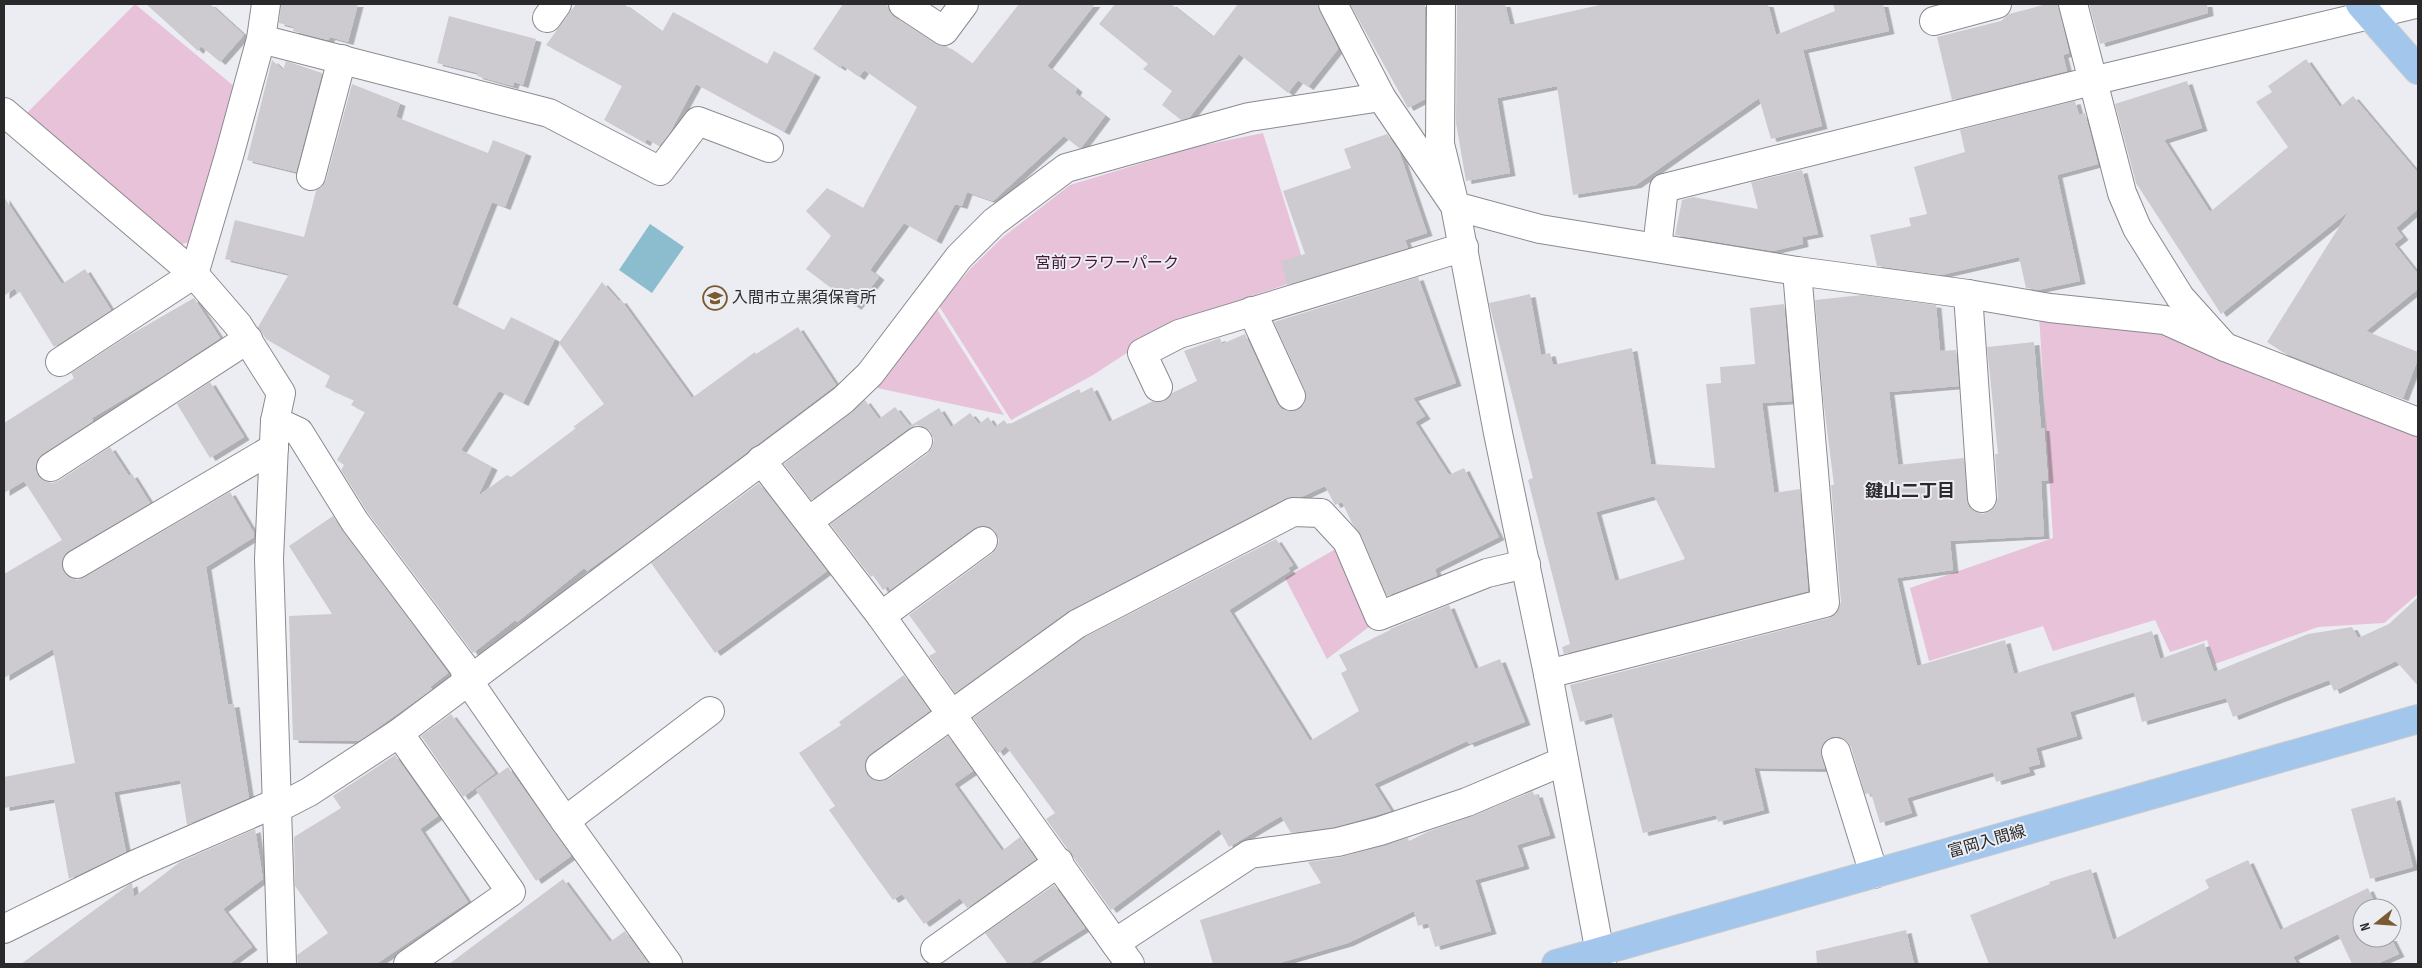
<svg xmlns="http://www.w3.org/2000/svg" width="2422" height="968" viewBox="0 0 2422 968" font-family="'Sofia Sans Condensed','Noto Sans JP',sans-serif">
  <style>
    .green { fill: #e7c2d8 }
    .water { fill: #8bbdce }
    .building { fill: #cecbd0; fill-rule: evenodd; filter: url(#shadow) }
    .lines { fill: none; stroke-linecap: round; stroke-linejoin: round }
    .minor-casing { stroke: #8a8a90; stroke-width: 30 }
    .major-casing { stroke: #ccc; stroke-width: 30 }
    .minor { stroke: #fff; stroke-width: 28 }
    .major { stroke: #a3c7ec; stroke-width: 28 }
    .labels { text-anchor: middle; dominant-baseline: central; stroke-width: 4; stroke-linejoin: round; paint-order: stroke }
    .park-label { font-size: 16px; fill: #481739; stroke: #ecedf3 }
    .poi-label { font-size: 16px; fill: #2a2a2c; stroke: #ecedf3; text-anchor: start }
    .street-label { font-size: 16px; fill: #2a2a2c; stroke: #ecedf3 }
    .neighbourhood-label { font-size: 18px; font-weight: bold; fill: #2a2a2c; stroke: #ecedf3 }
  </style>
  <defs>
    <filter id="shadow"><feDropShadow dx="5.5" dy="3" stdDeviation="0" flood-color="#0004"/></filter>
  </defs>
  <rect width="100%" height="100%" fill="#ecedf3"/>
  <g class="green">
    <polygon points="135,4 235,87 193,241 179,245 25,115"/>
    <polygon points="1263,133 1308,277 1173,323 1093,375 1011,420 939,306 971,268 1003,237 1070,185 1195,147"/>
    <polygon points="936,308 1004,415 877,388"/>
    <polygon points="2039,315 2173,333 2418,435 2418,594 2384,623 2318,627 2215,664 2207,640 2170,652 2155,620 2053,651 2043,626 1929,661 1910,588 2053,538"/>
    <polygon points="1339,547 1374,623 1327,659 1285,578"/>
  </g>
  <polygon class="water" points="650,224 684,247 652,293 619,270"/>
  <g class="building">
    <polygon points="146,4 210,4 244,35 220,62 201,46 198,51"/>
    <polygon points="281,4 358,4 348,42 330,37 328,40 293,31 294,27 279,23"/>
    <polygon points="576,4 624,4 662,32 673,12 767,64 774,51 815,74 784,132 696,84 669,134 659,146 647,139 645,143 604,120 622,86 546,45"/>
    <polygon points="843,4 887,4 889,11 894,17 935,44 946,46 972,64 1019,4 1095,4 1047,66 1077,89 1075,93 1105,116 1081,148 1079,148 1064,136 993,201 967,192 962,206 955,204 936,241 904,223 870,270 879,277 856,307 806,269 831,236 806,211 827,188 863,208 917,107 864,70 859,77 842,65 840,68 813,49"/>
    <polygon points="1115,4 1171,4 1213,37 1238,4 1317,4 1338,49 1308,87 1298,80 1288,93 1239,54 1189,118 1181,120 1162,105 1172,91 1143,69 1148,64 1099,24"/>
    <polygon points="1350,4 1425,4 1425,99 1408,108"/>
    <polygon points="1457,4 1505,4 1510,25 1604,4 1768,4 1776,35 1835,11 1833,4 1883,4 1889,31 1803,50 1822,126 1771,139 1759,98 1636,185 1573,195 1557,86 1497,98 1510,173 1466,181 1456,123"/>
    <polygon points="2047,4 2058,4 2069,53 2063,55 2067,71 1952,100 1937,37 2001,21 2009,14"/>
    <polygon points="2089,4 2207,4 2208,13 2100,44"/>
    <polygon points="449,16 536,39 523,85 514,82 513,86 477,76 478,73 437,63"/>
    <polygon points="2306,59 2340,107 2353,96 2418,173 2418,209 2396,228 2403,237 2394,244 2418,274 2418,289 2366,331 2418,352 2418,359 2403,398 2284,353 2267,342 2349,211 2221,314 2136,183 2115,104 2187,81 2202,128 2164,140 2210,212 2288,147 2256,102 2272,92 2268,86"/>
    <polygon points="272,60 283,70 286,61 322,73 296,172 247,160"/>
    <polygon points="352,84 400,103 396,117 488,153 493,140 526,153 505,207 492,202 452,304 504,330 511,317 555,339 523,403 499,391 461,450 492,467 478,496 507,475 511,477 576,428 573,427 604,404 559,343 602,282 619,301 621,300 692,398 755,352 756,354 798,327 836,385 633,538 587,571 584,568 517,622 515,620 473,653 368,513 341,470 344,465 337,460 365,412 351,405 354,400 325,387 330,376 266,339 258,327 289,274 225,259 235,220 304,237 316,191 322,187 326,180"/>
    <polygon points="2075,101 2079,115 2085,113 2098,164 2057,175 2080,281 2038,290 2026,288 2019,257 1941,275 1877,266 1870,235 1911,226 1909,218 1927,214 1914,167 1965,152 1960,130"/>
    <polygon points="1387,134 1399,151 1427,233 1405,240 1408,248 1287,285 1281,261 1305,254 1283,191 1351,168 1344,149"/>
    <polygon points="1802,170 1818,234 1802,237 1803,244 1773,251 1675,235 1682,200 1693,197 1758,209 1751,182"/>
    <polygon points="4,197 62,284 85,269 111,310 54,347 20,292 17,293 15,288 4,296"/>
    <polygon points="1418,277 1456,383 1413,398 1425,416 1415,422 1449,475 1464,468 1499,537 1435,569 1437,576 1387,596 1361,535 1352,523 1342,502 1335,505 1325,486 1301,497 1286,498 1070,610 955,693 929,656 936,652 909,615 993,553 997,548 999,540 995,531 990,527 982,525 974,528 890,590 888,586 883,590 873,575 871,577 830,524 927,454 932,448 934,440 930,431 924,427 917,425 909,428 811,500 784,464 865,400 879,419 895,407 910,426 939,408 951,427 970,413 979,424 988,417 995,427 1004,420 1008,425 1079,389 1081,393 1092,387 1109,422 1153,401 1164,401 1172,393 1197,381 1184,351 1220,338 1222,344 1245,334 1277,403 1282,409 1289,411 1297,410 1304,405 1306,398 1305,390 1274,322"/>
    <path d="M1530 294 1541 355 1550 353 1553 365 1632 348 1651 464 1715 468 1706 384 1721 383 1720 367 1755 364 1750 308 1784 304 1792 401 1762 403 1774 493 1800 489 1808 591 1564 654 1562 647 1570 644 1528 480 1533 478 1489 303ZM1654 496 1685 559 1615 581 1596 512Z"/>
    <polygon points="1862,295 1936,305 1940,351 1956,350 1959,386 1889,392 1898,465 1964,458 1967,500 1969,507 1976,512 1983,514 1990,511 1996,505 1998,497 1995,454 1998,454 1987,347 2034,342 2041,428 2044,428 2048,480 2041,481 2044,536 1950,541 1953,570 1897,578 1917,666 2005,640 2014,674 2152,631 2160,659 2204,643 2214,672 2308,634 2352,627 2358,638 2389,624 2418,597 2418,686 2396,661 2334,691 2329,680 2233,717 2226,698 2142,722 2134,692 2070,712 2077,736 2036,748 2040,764 2028,767 2030,772 1996,782 1993,772 1907,798 1912,813 1880,823 1871,793 1865,794 1851,747 1847,741 1840,737 1832,737 1825,741 1821,749 1825,769 1754,768 1764,810 1718,822 1716,815 1643,833 1612,713 1580,722 1570,685 1829,618 1836,614 1841,602 1831,485 1834,485 1823,398 1815,300"/>
    <polygon points="194,298 220,338 161,377 92,418 93,421 42,454 37,460 35,468 38,476 44,481 52,483 60,480 110,447 129,476 132,474 150,503 69,551 64,556 61,564 63,571 69,577 77,580 85,577 230,492 254,533 254,537 206,567 228,705 234,704 249,798 187,825 180,780 114,792 126,852 69,879 54,799 4,808 4,777 75,763 53,649 4,678 4,574 62,540 24,481 4,493 4,423 62,386 74,378 71,373 128,336"/>
    <polygon points="210,382 244,437 210,458 177,404"/>
    <polygon points="759,483 827,571 715,653 651,563"/>
    <polygon points="333,516 448,673 430,687 432,689 359,741 293,740 289,616 332,614 289,546"/>
    <polygon points="1276,539 1293,565 1288,568 1290,571 1229,610 1310,741 1359,711 1341,673 1347,670 1339,655 1390,630 1390,629 1449,605 1475,669 1500,659 1525,722 1469,744 1467,741 1374,784 1391,811 1335,827 1291,833 1281,816 1229,847 1219,829 1111,910 1046,819 1055,813 1006,746 998,753 973,718 1085,637"/>
    <polygon points="904,675 930,711 871,754 866,760 865,768 867,775 874,780 882,781 889,779 948,736 973,771 954,784 1002,851 1020,837 1036,859 967,908 960,898 924,924 902,894 893,900 864,860 829,810 835,806 799,753 841,725 839,722"/>
    <polygon points="451,714 495,773 463,797 421,736"/>
    <polygon points="395,755 438,816 420,829 468,902 376,964 298,964 297,955 328,933 295,886 294,837 341,808 333,796"/>
    <polygon points="508,767 571,856 536,881 476,790"/>
    <polygon points="1533,791 1534,795 1537,794 1550,835 1517,845 1524,866 1475,880 1491,931 1435,947 1428,923 1418,926 1414,911 1348,943 1276,964 1213,964 1200,920 1321,883 1308,862 1342,857 1408,838 1409,841 1427,832 1473,816"/>
    <polygon points="2395,797 2413,867 2370,879 2351,809"/>
    <polygon points="255,829 263,879 223,909 252,947 229,964 21,964 127,886 132,883 134,897 180,862"/>
    <polygon points="2248,860 2280,930 2368,888 2377,908 2362,908 2362,938 2391,938 2399,954 2376,964 2352,964 2338,934 2293,957 2297,964 1989,964 1970,915 2050,884 2049,882 2091,869 2113,940 2209,888 2205,880"/>
    <polygon points="563,879 610,942 625,931 649,964 449,964"/>
    <polygon points="1054,885 1085,928 1028,964 1008,964 985,933"/>
    <polygon points="1906,930 1914,964 1817,964 1816,951"/>
  </g>
  <g class="lines">
    <g class="minor-casing">
      <g id="minor">
        <polyline points="903,4 944,31 964,4"/>
        <polyline points="1333,4 1381,97 1455,206 1498,433 1548,674 1602,964"/>
        <polyline points="1441,4 1440,144 1455,206 1540,229 1797,271 1968,294 2050,308 2165,320 2225,347"/>
        <polyline points="2073,4 2122,193 2137,228 2180,297 2225,347 2418,422"/>
        <polyline points="547,18 557,4"/>
        <polyline points="1934,21 1997,4"/>
        <polyline points="261,39 549,113 660,171 698,121 769,148"/>
        <polyline points="4,112 194,274 238,325 281,393 275,421 269,559 282,964"/>
        <polyline points="311,176 342,59"/>
        <polyline points="1657,247 1664,188 2092,81 2416,4"/>
        <polyline points="1968,294 1982,498"/>
        <polyline points="1252,311 1291,396"/>
        <polyline points="60,362 194,274 229,156 261,39 266,4"/>
        <polyline points="1158,387 1142,353 1179,334 1464,247"/>
        <polyline points="275,421 299,432 355,522 463,666 469,682 565,821 668,964"/>
        <polyline points="761,460 881,616 1130,964"/>
        <polyline points="51,467 248,339"/>
        <polyline points="810,520 918,441"/>
        <polyline points="77,564 274,448"/>
        <polyline points="881,616 983,541"/>
        <polyline points="1548,674 1825,603 1797,271"/>
        <polyline points="399,733 511,892 408,964"/>
        <polyline points="1836,752 1874,874"/>
        <polyline points="880,766 1077,624 1293,512 1321,513 1347,541 1379,616 1487,573 1526,564"/>
        <polyline points="276,809 309,792 399,733 843,400 870,374 959,257 994,222 1066,168 1249,117 1381,97"/>
        <polyline points="565,821 710,711"/>
        <polyline points="4,929 136,864 276,803"/>
        <polyline points="1115,943 1250,854 1338,842 1380,831 1467,802 1564,761"/>
        <polyline points="935,950 1059,862"/>
      </g>
    </g>
    <g class="major-casing">
      <g id="major">
        <polyline points="2360,4 2418,70"/>
        <polyline points="1556,964 2418,719"/>
      </g>
    </g>
    <use href="#minor" class="minor"/>
    <use href="#major" class="major"/>
  </g>
  <defs>
    <g id="school-ring" transform="scale(1.25)"><circle r="9.5" fill="#ecedf3" stroke="#7a5a30" stroke-width="1.5"/><path d="M0-5L7-2L0 1L-7-2ZM-4 1L0 2.5L4 1V4Q0 6-4 4Z" fill="#7a5a30"/></g>
  </defs>
  <g fill-rule="evenodd">
    <use href="#school-ring" x="715" y="298"/>
  </g>
  <g class="labels">
    <g class="park-label">
      <text x="1107" y="263">宮前フラワーパーク</text>
    </g>
    <g class="poi-label">
      <text x="732" y="298">入間市立黒須保育所</text>
    </g>
    <g class="street-label">
      <text transform="translate(1987 842) rotate(-16)">富岡入間線</text>
    </g>
    <g class="neighbourhood-label">
      <text x="1910" y="491">鍵山二丁目</text>
    </g>
  </g>
  <rect width="2422" height="968" fill="none" stroke="#2a2a2c" stroke-width="10"/>
  <g transform="translate(2377 923) rotate(253)"><circle r="24" fill="#ecedf3" stroke="#9e9fa3"/>
  <path d="M0-4L9 19L0 12L-9 19Z" fill="#7a5a30"/>
  <text y="-8" font-size="14" font-weight="bold" text-anchor="middle" fill="#2a2a2c">N</text>
  </g>
</svg>
